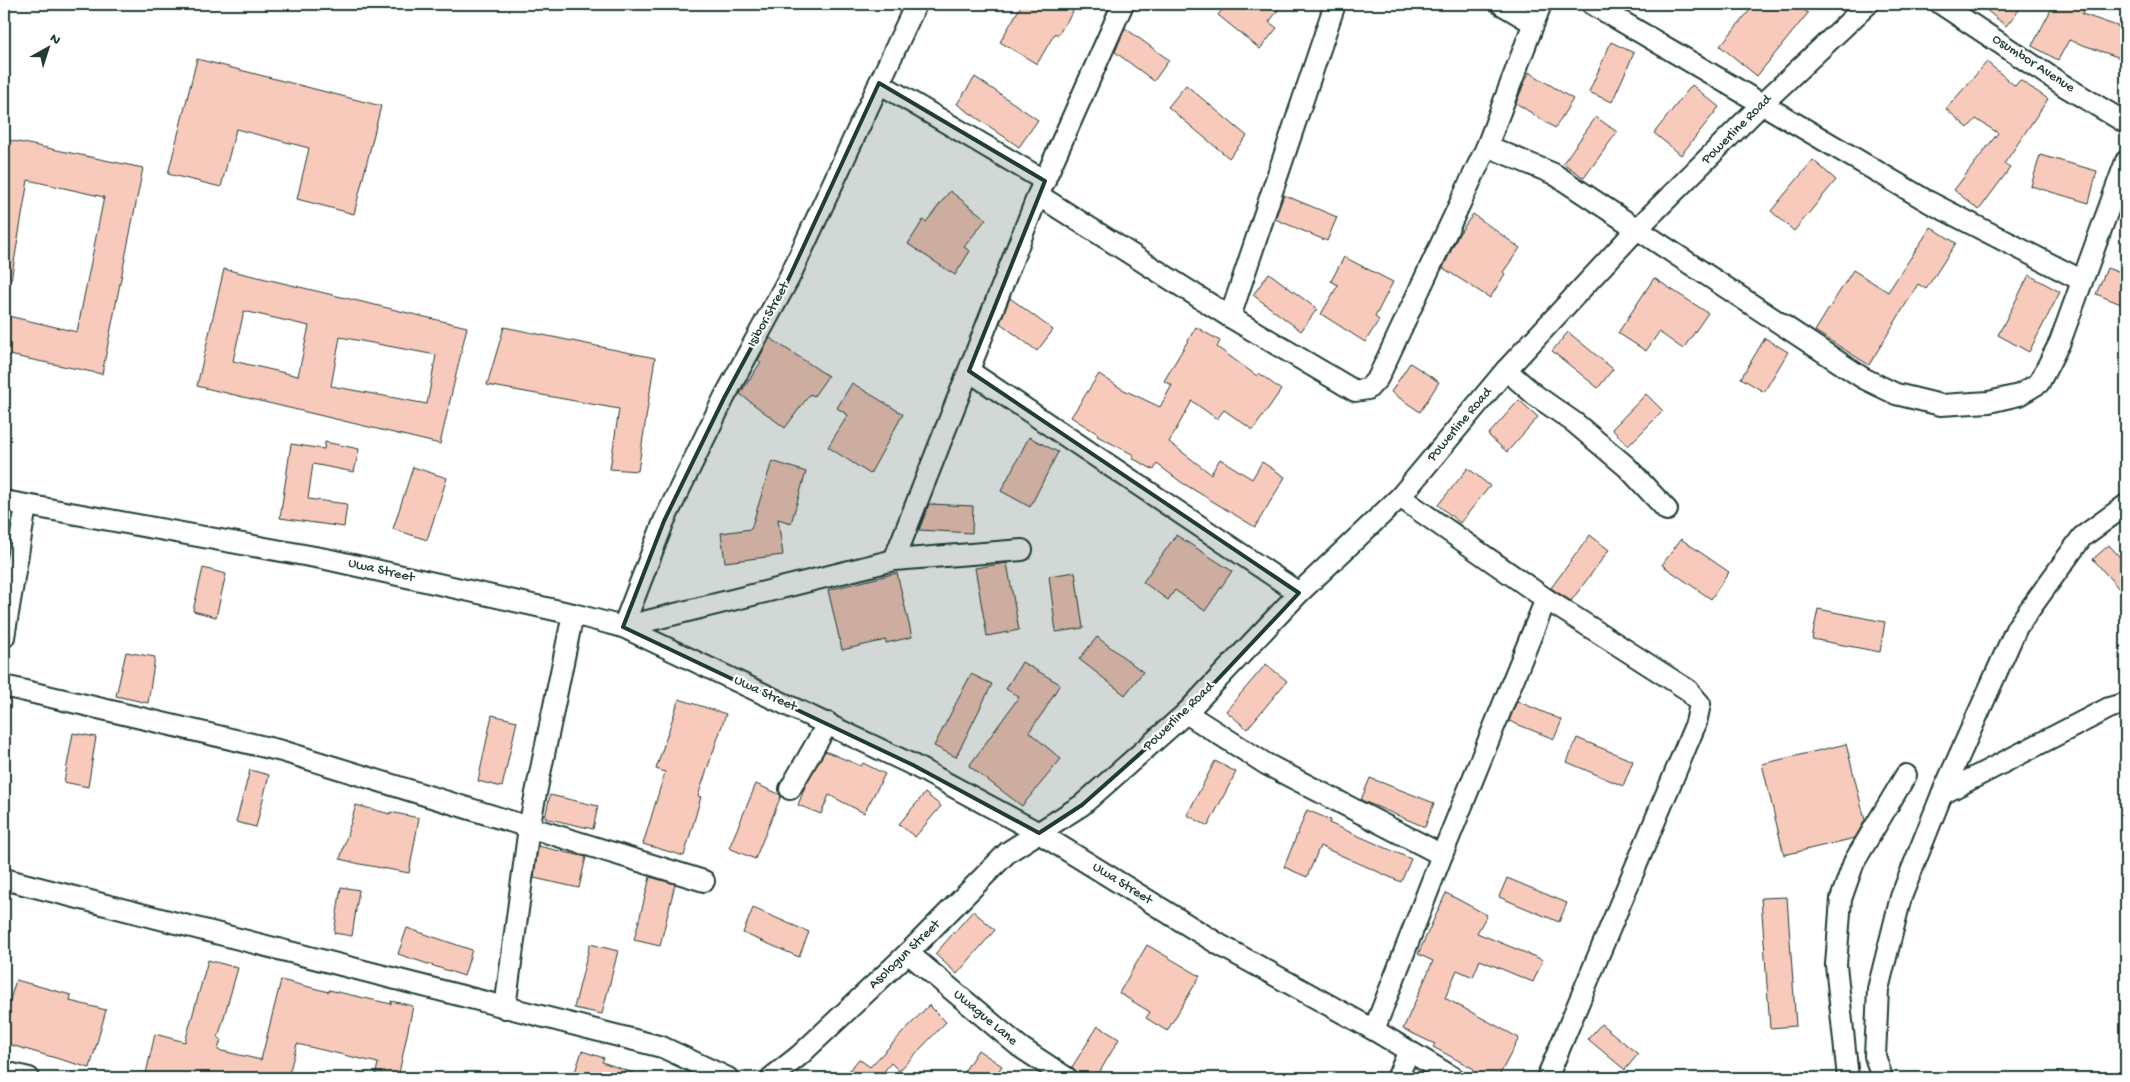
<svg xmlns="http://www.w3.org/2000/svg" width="2130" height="1082" viewBox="0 0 2130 1082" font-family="'Gochi Hand',sans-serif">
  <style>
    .building { fill: #f8cabb; stroke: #1f3d34; fill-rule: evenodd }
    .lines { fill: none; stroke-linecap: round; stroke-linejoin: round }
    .minor-casing { stroke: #1f3d34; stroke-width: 24 }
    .minor { stroke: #fff; stroke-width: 20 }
    .marked { fill: #1f3d34; fill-opacity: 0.2; stroke: #1f3d34; stroke-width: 4; stroke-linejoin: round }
    .labels { text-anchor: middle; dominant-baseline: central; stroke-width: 4.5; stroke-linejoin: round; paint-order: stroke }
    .street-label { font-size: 14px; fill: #1f3d34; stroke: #fff }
  </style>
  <rect width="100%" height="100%" fill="#fff"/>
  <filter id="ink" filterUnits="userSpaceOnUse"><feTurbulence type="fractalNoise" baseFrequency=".02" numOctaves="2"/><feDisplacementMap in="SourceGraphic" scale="10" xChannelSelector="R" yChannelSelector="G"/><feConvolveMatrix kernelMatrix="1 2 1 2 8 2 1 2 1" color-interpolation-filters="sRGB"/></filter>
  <g filter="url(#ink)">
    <g class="building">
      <polygon points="1022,4 1065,4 1074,10 1058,35 1055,33 1037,64 1000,42"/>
      <polygon points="1227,4 1283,4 1269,22 1277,28 1260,49 1218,15"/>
      <polygon points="1755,4 1796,4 1808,13 1757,76 1720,46"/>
      <polygon points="1979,4 2024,4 2006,26"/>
      <polygon points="2054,4 2088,4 2082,14 2126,29 2126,60 2069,40 2058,60 2032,46"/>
      <polygon points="1125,28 1169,60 1154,81 1115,52"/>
      <polygon points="1611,42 1634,53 1612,102 1589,92"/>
      <polygon points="197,59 381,106 354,214 297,199 309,148 236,129 221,187 168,174"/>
      <polygon points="1987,62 2015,86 2020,80 2048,99 2004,164 2010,168 1979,210 1954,190 1998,133 1976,119 1968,128 1946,109"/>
      <polygon points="1529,72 1573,99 1555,128 1516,103"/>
      <polygon points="975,77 1038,120 1019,147 957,104"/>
      <polygon points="1186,85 1247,136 1229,158 1168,107"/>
      <polygon points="1692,85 1719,107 1681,155 1654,133"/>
      <polygon points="1596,117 1617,132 1584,178 1563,163"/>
      <polygon points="4,139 143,168 102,374 4,354 4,315 77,332 104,197 28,180 11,280 4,279"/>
      <polygon points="2040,155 2097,171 2089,203 2031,186"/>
      <polygon points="1813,160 1836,180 1794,231 1771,211"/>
      <polygon points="950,191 986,219 964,247 970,251 955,275 908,244 923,220 926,222"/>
      <polygon points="1284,195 1337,217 1327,241 1275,219"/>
      <polygon points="1473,214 1520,248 1503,272 1505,274 1490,298 1443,268 1459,234"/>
      <polygon points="1931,227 1956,243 1926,289 1918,284 1869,365 1815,331 1853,270 1888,292"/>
      <polygon points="1344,257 1393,282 1375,317 1379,320 1365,342 1321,314 1338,285 1331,281"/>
      <polygon points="2107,268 2126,275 2126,306 2096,294"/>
      <path d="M224 269 467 327 440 444 197 386ZM244 311 309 326 298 376 233 361ZM340 337 436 355 427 404 331 386Z"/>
      <polygon points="1269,273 1317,309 1301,331 1253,295"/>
      <polygon points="2029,275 2060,292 2029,352 1998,335"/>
      <polygon points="1654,278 1708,313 1683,349 1659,332 1646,351 1618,333"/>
      <polygon points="1010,298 1053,330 1037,351 1000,323"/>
      <polygon points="504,327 655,358 638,471 610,469 619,409 487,385"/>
      <polygon points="1196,327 1220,341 1217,347 1257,376 1259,373 1281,390 1253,430 1224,410 1217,419 1192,401 1169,442 1211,474 1220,459 1252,479 1262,462 1285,477 1255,527 1181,482 1157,464 1154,470 1132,458 1134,455 1097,436 1098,434 1071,417 1099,374 1122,389 1160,407 1172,385 1164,381"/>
      <polygon points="1568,332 1613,369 1598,388 1552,351"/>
      <polygon points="770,338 828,376 814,396 810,394 785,428 740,394 761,362 758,360"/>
      <polygon points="1765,338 1788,352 1764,392 1741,378"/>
      <polygon points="1410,363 1439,382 1420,412 1391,392"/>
      <polygon points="852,383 903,414 870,474 828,447 848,415 837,408"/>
      <polygon points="1646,394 1663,411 1628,446 1612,429"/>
      <polygon points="1519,400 1538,417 1507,452 1488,435"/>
      <polygon points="1029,437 1058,452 1030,507 1001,491"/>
      <polygon points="325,442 359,449 354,472 313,464 308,499 347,504 344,527 280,518 291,444 324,449"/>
      <polygon points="772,461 806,472 791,523 778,519 783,555 725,562 721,533 751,529"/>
      <polygon points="413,467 447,478 427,540 393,529"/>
      <polygon points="1468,468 1490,486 1460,523 1438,505"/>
      <polygon points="929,504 973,506 972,533 919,530"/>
      <polygon points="1176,535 1232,571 1205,611 1175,590 1168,600 1143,582"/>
      <polygon points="1590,535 1609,550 1571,601 1551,588"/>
      <polygon points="1681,539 1729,572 1711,599 1662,565"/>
      <polygon points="2109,545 2126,564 2126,597 2093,559"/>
      <polygon points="1007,563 1019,630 987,636 975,568"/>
      <polygon points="203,568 226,574 216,617 193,611"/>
      <polygon points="1075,572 1083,628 1056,632 1049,576"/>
      <polygon points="897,573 912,637 886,643 886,640 842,650 828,590"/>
      <polygon points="1818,609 1885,622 1880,652 1812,639"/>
      <polygon points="1097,637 1143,672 1125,695 1079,659"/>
      <polygon points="126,652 155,657 148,703 116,696"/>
      <polygon points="1022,662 1060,684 1044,711 1029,732 1061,759 1022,806 969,766 1019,697 1006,689"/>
      <polygon points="1266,664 1287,681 1247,729 1226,711"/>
      <polygon points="971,674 992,684 956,757 934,746"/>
      <polygon points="679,699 726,714 698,796 701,797 684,856 643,844 665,772 656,769"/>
      <polygon points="1517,701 1562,720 1554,739 1509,721"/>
      <polygon points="492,715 517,721 502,787 478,781"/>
      <polygon points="73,733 96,737 88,787 64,782"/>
      <polygon points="1577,738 1633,761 1623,786 1567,762"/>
      <polygon points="1846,744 1865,820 1855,838 1784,855 1762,764"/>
      <polygon points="825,751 861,766 863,763 885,774 864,813 829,795 821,814 798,805 806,784"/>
      <polygon points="1215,761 1236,772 1208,826 1187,815"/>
      <polygon points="250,770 269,775 256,827 236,822"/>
      <polygon points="1370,778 1434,803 1425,827 1361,800"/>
      <polygon points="756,784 779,794 781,796 755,859 729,848"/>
      <polygon points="925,793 941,806 915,837 899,824"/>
      <polygon points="550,795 598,806 593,829 545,818"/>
      <polygon points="356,805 390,814 390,812 419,818 409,873 360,864 340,859"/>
      <polygon points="1307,810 1331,820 1329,823 1411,859 1401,882 1320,846 1307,877 1284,867"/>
      <polygon points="538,846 586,857 579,888 534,878"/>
      <polygon points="650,877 675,884 660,946 634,940"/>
      <polygon points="1507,878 1567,903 1559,922 1499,897"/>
      <polygon points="341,887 359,890 352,936 334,933"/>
      <polygon points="1446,893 1487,915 1477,933 1543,960 1533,982 1480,960 1473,977 1457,970 1445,998 1519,1038 1498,1078 1469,1078 1474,1069 1433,1047 1435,1044 1403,1029 1433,961 1418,954"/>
      <polygon points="1787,897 1796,1026 1770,1028 1761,898"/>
      <polygon points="753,908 809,932 799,957 743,933"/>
      <polygon points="973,911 995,930 957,974 935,954"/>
      <polygon points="407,928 472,950 464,976 398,954"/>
      <polygon points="590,944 618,951 602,1014 574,1008"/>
      <polygon points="1147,945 1200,976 1167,1031 1146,1018 1150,1012 1119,993"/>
      <polygon points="208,960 238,968 218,1038 221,1039 218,1050 261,1060 281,980 329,992 329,990 391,1004 391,1001 413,1006 398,1078 375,1078 378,1063 297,1044 288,1078 145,1078 155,1034 185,1042"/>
      <polygon points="16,980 71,995 70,1001 106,1010 90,1068 4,1043 4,1019"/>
      <polygon points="929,1005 946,1022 899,1071 891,1063 880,1076 883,1078 843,1078 859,1059 870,1067"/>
      <polygon points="1601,1024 1638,1054 1625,1070 1588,1039"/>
      <polygon points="1098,1026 1119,1039 1096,1078 1081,1078 1072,1067"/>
      <polygon points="978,1050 1002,1066 994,1078 960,1078"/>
      <polygon points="582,1051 604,1058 602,1062 642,1076 642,1078 573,1078"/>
    </g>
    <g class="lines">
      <g class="minor-casing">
        <g id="minor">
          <polyline points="1501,4 1533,23"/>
          <polyline points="1592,4 1929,202 2081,280"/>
          <polyline points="1941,4 2066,87 2126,123"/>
          <polyline points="879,83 1045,181"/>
          <polyline points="1487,146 1554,174 1863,378 1896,394 1941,405 1989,402 2019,395 2039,383 2060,342 2126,161"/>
          <polyline points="1038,195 1230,317 1355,391 1368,389 1378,378 1487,146 1541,4"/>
          <polyline points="1230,317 1335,4"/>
          <polyline points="1506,370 1535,395 1575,423 1627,467 1667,510"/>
          <polyline points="969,371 1299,593"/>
          <polyline points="1400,497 1546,599 1688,690 1700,704 1696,723 1547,1078"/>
          <polyline points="4,501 326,559 573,614 623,627 913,765 1039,833 1220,945 1374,1030 1454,1078"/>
          <polyline points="894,560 1038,195 1123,4"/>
          <polyline points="623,627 664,521 724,398 789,278 916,4"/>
          <polyline points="623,627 894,560 1022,550"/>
          <polyline points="4,637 26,506"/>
          <polyline points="4,686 282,751 704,881"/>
          <polyline points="1186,713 1266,764 1442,855"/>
          <polyline points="790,789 828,723"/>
          <polyline points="1942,794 2109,708 2126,703"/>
          <polyline points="4,879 662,1047 728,1078"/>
          <polyline points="908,953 1020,1047 1067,1078"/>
          <polyline points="505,1008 529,827 573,614"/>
          <polyline points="1374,1030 1442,855 1546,599"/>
          <polyline points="4,1072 29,1078"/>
          <polyline points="771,1078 800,1055 908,953 1008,852 1082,805 1186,713 1299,593 1400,497 1506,370 1637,229 1761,105 1868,4"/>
          <polyline points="1397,1078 1409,1051"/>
          <polyline points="1848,1078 1836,965 1841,899 1854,862 1906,775"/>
          <polyline points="1882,1078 1875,1056 1878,989 1901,897 1942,794 2017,627 2082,537 2126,505"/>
        </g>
      </g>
      <use href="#minor" class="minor"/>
    </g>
  </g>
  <path class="marked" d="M879 83 1045 181 969 371 1299 593 1186 713 1082 805 1039 833 913 765 623 627 664 521 724 398 789 278Z"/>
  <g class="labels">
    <g class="street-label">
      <text transform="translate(2033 64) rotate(33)">Osumbor Avenue</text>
      <text transform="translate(1737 130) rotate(-45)">Powerline Road</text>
      <text transform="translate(769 315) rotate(-61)">Isibor Street</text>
      <text transform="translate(1460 425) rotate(-50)">Powerline Road</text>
      <text transform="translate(381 571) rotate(13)">Uwa Street</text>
      <text transform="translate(765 694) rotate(25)">Uwa Street</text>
      <text transform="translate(1179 717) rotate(-44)">Powerline Road</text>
      <text transform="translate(1122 884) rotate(32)">Uwa Street</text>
      <text transform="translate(905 955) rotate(-44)">Asologun Street</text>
      <text transform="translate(985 1018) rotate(40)">Uwague Lane</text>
    </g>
  </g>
  <rect width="2130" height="1082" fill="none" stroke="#fff" stroke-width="20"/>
  <rect x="10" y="10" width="2110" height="1062" fill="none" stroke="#1f3d34" stroke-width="2" filter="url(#ink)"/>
  <g transform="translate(48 48) rotate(39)" stroke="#ffffff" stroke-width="4" paint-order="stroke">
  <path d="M0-4L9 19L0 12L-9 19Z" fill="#1f3d34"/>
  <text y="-8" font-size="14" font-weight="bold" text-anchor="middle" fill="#1f3d34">N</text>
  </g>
</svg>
